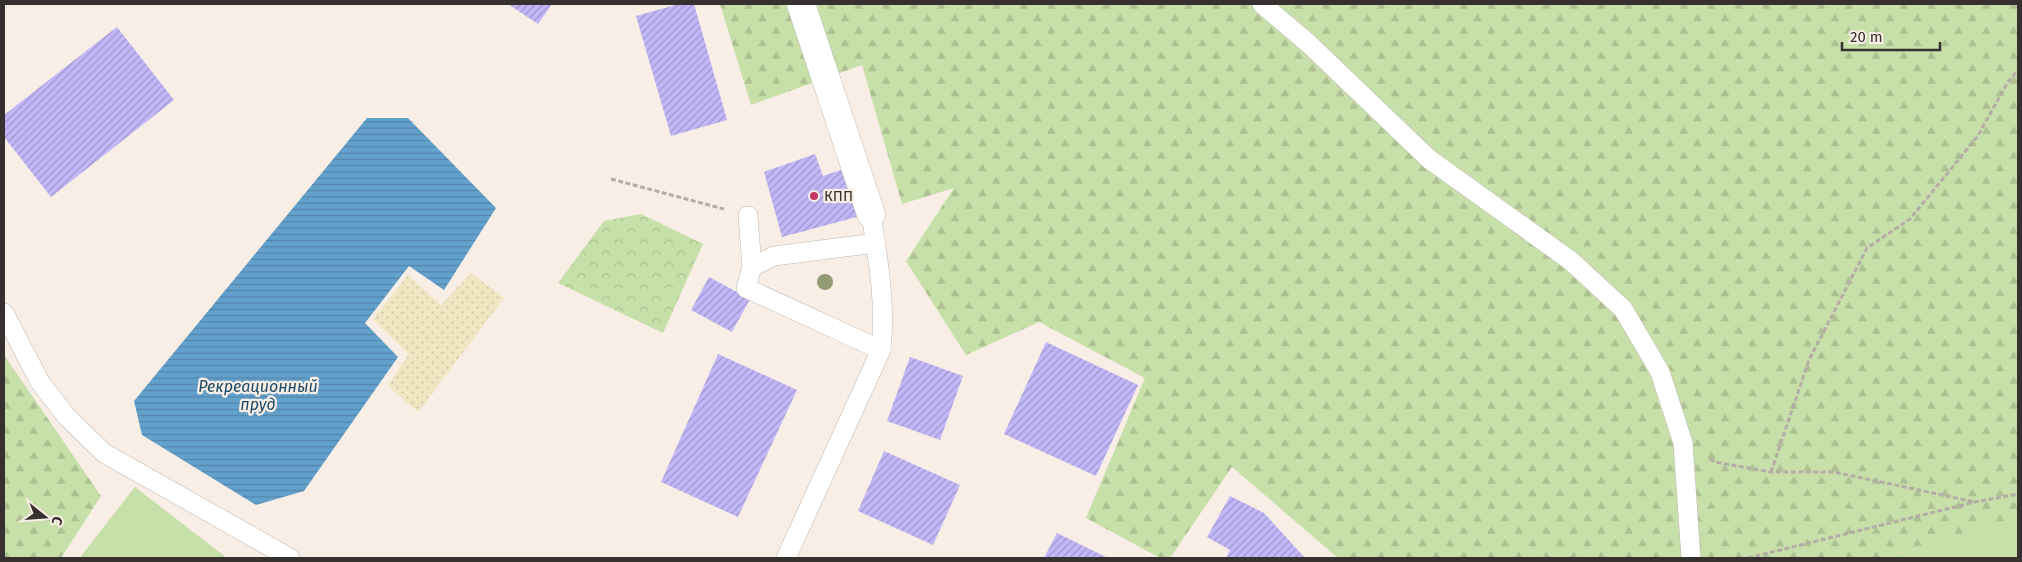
<svg xmlns="http://www.w3.org/2000/svg" width="2022" height="562" viewBox="0 0 2022 562" font-family="'Fira Sans',sans-serif">
  <style>
    .forest { fill: url(#forest-firs) }
    .sand { fill: url(#sand-dots) }
    .park { fill: url(#park-crowns) }
    .garden { fill: #c7dfa9 }
    .water { fill: url(#water-rules) }
    .building { fill: url(#building-hatch) }
    .lines { fill: none; stroke-linecap: round; stroke-linejoin: round }
    .service-casing { stroke: #c2b8b0; stroke-width: 20 }
    .minor-casing { stroke: #c2b8b0; stroke-width: 29 }
    .path { stroke: #b4aca5; stroke-width: 3; stroke-dasharray: 5 2.5; stroke-linecap: butt }
    .service { stroke: #fff; stroke-width: 19 }
    .minor { stroke: #fff; stroke-width: 28 }
    .tree { fill: #929b72 }
    .poi-dot { fill: #c43664; stroke: #f8eee5; stroke-width: 2 }
    .labels { text-anchor: middle; dominant-baseline: central; stroke-width: 4.5; stroke-linejoin: round; paint-order: stroke }
    .poi-label { font-size: 15px; fill: #36312e; stroke: #f8eee5; text-anchor: start }
    .water-label { font-size: 16px; font-style: italic; fill: #1b4a69; stroke: #f8eee5 }
  </style>
  <defs>
    <pattern id="forest-firs" width="22" height="20" patternUnits="userSpaceOnUse" patternTransform="scale(1.25)"><rect width="22" height="20" fill="#c7dfa9"/><path d="M5 1l3.5 6h-7zM16 11l3.5 6h-7z" fill="#acc092"/></pattern>
    <pattern id="sand-dots" width="8" height="8" patternUnits="userSpaceOnUse" patternTransform="scale(1.25)"><rect width="8" height="8" fill="#f0e6c1"/><path d="M2 2h.1M6 6h.1" fill="none" stroke="#cec6a6" stroke-width="1.8" stroke-linecap="round"/></pattern>
    <pattern id="park-crowns" width="20" height="18" patternUnits="userSpaceOnUse" patternTransform="scale(1.25)"><rect width="20" height="18" fill="#c7dfa9"/><path d="M2 6a3 3 0 1 1 6 0M12 15a3 3 0 1 1 6 0" fill="none" stroke="#acc092"/></pattern>
    <pattern id="water-rules" width="6" height="5" patternUnits="userSpaceOnUse" patternTransform="scale(1.25)"><rect width="6" height="5" fill="#63a1cd"/><path d="M0 2.5h6" fill="none" stroke="#5284a7"/></pattern>
    <pattern id="building-hatch" width="6" height="6" patternUnits="userSpaceOnUse" patternTransform="scale(1.25)"><rect width="6" height="6" fill="#c2b8f9"/><path d="M-1 1l2-2M0 6l6-6M5 7l2-2" fill="none" stroke="#9e96ca"/></pattern>
  </defs>
  <rect width="100%" height="100%" fill="#f8eee5"/>
  <g class="forest">
    <polygon points="720,4 2018,4 2018,518 1884,558 1338,558 1232,467 1170,558 1160,558 1086,518 1145,378 1039,322 966,355 906,261 954,188 902,204 862,65 751,105"/>
    <polygon points="4,355 101,496 61,558 4,558"/>
  </g>
  <polygon class="sand" points="471,273 504,298 418,412 388,386 409,354 373,319 408,275 441,305"/>
  <polygon class="park" points="641,214 703,244 663,333 558,283 604,221"/>
  <g class="garden">
    <polygon points="135,487 227,558 83,558 81,556"/>
    <polygon points="2018,518 2018,558 1884,558"/>
  </g>
  <polygon class="water" points="367,118 408,118 496,208 444,290 409,266 365,323 398,357 304,491 256,505 142,435 134,401"/>
  <g class="building">
    <polygon points="508,4 552,4 538,24"/>
    <polygon points="679,4 694,4 727,120 671,136 636,16"/>
    <polygon points="117,27 174,100 51,197 4,137 4,115"/>
    <polygon points="815,154 823,176 849,167 864,215 782,237 764,172"/>
    <polygon points="709,277 750,299 732,332 691,310"/>
    <polygon points="1046,342 1138,385 1096,476 1004,434"/>
    <polygon points="718,354 797,390 738,517 661,482"/>
    <polygon points="910,357 963,376 940,440 887,421"/>
    <polygon points="884,451 960,485 933,545 858,511"/>
    <polygon points="1230,496 1264,513 1305,558 1226,558 1230,550 1207,537"/>
    <polygon points="1057,533 1108,558 1044,558"/>
  </g>
  <g class="lines">
    <g class="service-casing">
      <g id="service">
        <polyline points="1262,4 1309,44 1429,159 1571,261 1623,309 1660,372 1683,443 1691,558"/>
        <polyline points="748,216 752,267 746,288 881,350"/>
        <polyline points="752,267 774,256 876,243"/>
        <polyline points="4,313 40,382 66,416 104,453 290,558"/>
        <path d="M786 558 881 350C886 304 878 258 871 214"/>
      </g>
    </g>
    <g class="minor-casing">
      <polyline id="minor" points="801,4 871,214"/>
    </g>
    <g class="path">
      <polyline points="611,179 724,209"/>
      <polyline points="1710,459 1715,462 1771,472 1834,472 1975,502"/>
      <polyline points="1771,472 1809,360 1867,248 1910,219 1977,137 2008,82 2018,70"/>
      <polyline points="1748,558 1975,502 2018,494"/>
    </g>
    <use href="#service" class="service"/>
    <use href="#minor" class="minor"/>
  </g>
  <circle class="tree" cx="825" cy="282" r="8"/>
  <circle class="poi-dot" cx="814" cy="196" r="5"/>
  <g class="labels">
    <g class="poi-label">
      <text x="824" y="196">КПП</text>
    </g>
    <g class="water-label">
      <text x="258" y="386">Рекреационный<tspan x="258" dy="18">пруд</tspan></text>
    </g>
  </g>
  <rect width="2022" height="562" fill="none" stroke="#36312e" stroke-width="10"/>
  <g transform="translate(45 517) rotate(107)" stroke="#f8eee5" stroke-width="4" paint-order="stroke">
  <path d="M0-4L9 19L0 12L-9 19Z" fill="#36312e"/>
  <text y="-8" font-size="14" font-weight="bold" text-anchor="middle" fill="#36312e">С</text>
  </g>
  <path d="M1842 42v8h98v-8" fill="none" stroke="#36312e" stroke-width="2.5"/>
  <text x="1850" y="42" font-size="15" fill="#36312e" stroke="#f8eee5" stroke-width="4" paint-order="stroke">20 m</text>
</svg>
